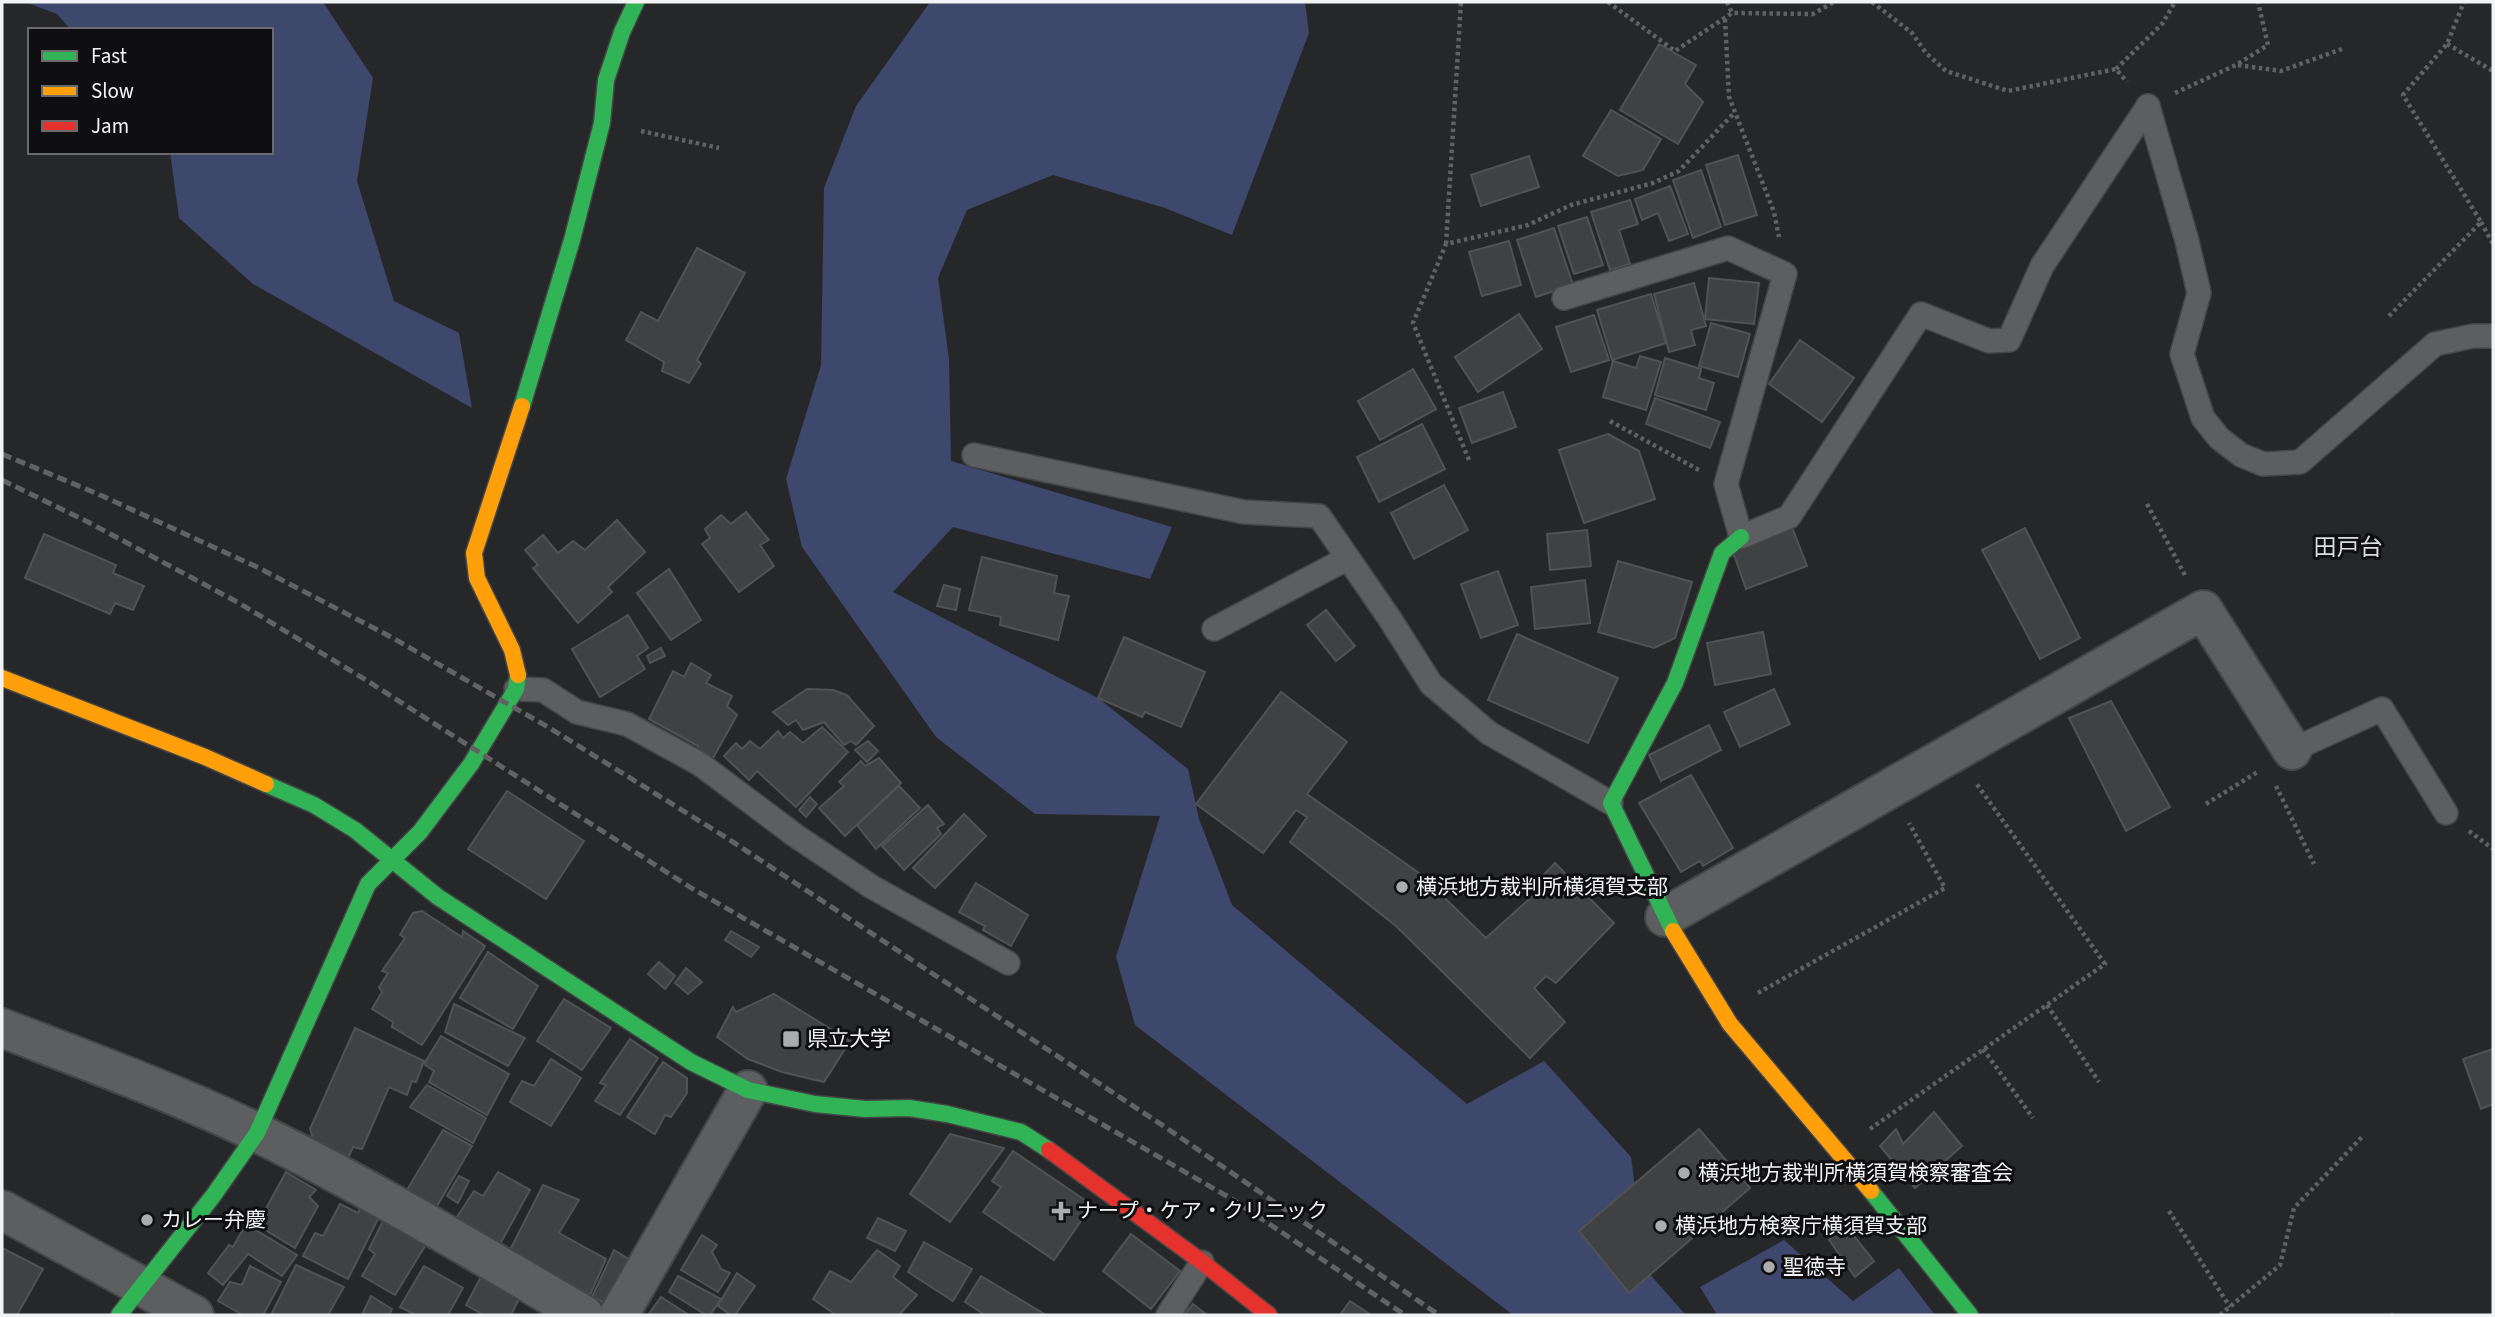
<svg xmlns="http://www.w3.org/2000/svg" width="2495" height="1317" viewBox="0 0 2495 1317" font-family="'Source Sans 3','Noto Sans JP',sans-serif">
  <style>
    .green { fill: #3e476c }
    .building { fill: #404143; stroke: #505254; stroke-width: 2 }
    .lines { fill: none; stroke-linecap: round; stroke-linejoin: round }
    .lane-casing { stroke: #444547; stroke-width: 26 }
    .street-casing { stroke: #444547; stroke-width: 42 }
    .fast-casing { stroke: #444547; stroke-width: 19 }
    .slow-casing { stroke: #444547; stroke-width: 19 }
    .jam-casing { stroke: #444547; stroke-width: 19 }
    .path { stroke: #616163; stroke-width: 4.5; stroke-dasharray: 3.5 3.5; stroke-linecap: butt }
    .lane { stroke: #5d5e60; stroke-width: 23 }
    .street { stroke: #5d5e60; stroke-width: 38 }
    .fast { stroke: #30b455; stroke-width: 16 }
    .slow { stroke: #ff9f0a; stroke-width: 16 }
    .jam { stroke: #e5322d; stroke-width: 16 }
    .rail { stroke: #626264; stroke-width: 5; stroke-dasharray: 10 5; stroke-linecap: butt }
    .poi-dot { fill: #abacae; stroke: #0f0f11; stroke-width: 2.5 }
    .labels { text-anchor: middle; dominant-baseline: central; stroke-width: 6; stroke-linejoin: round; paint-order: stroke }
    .poi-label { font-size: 21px; fill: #f2f3f5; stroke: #0f0f11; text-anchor: start }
    .neighbourhood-label { font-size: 23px; fill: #dadce1; stroke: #0f0f11 }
  </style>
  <rect width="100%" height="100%" fill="#262729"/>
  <g class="green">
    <polygon points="25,2 323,2 373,78 357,181 394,301 459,333 472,408 253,284 179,218 170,152 271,152 271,30 71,30 57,14"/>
    <polygon points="930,2 1305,2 1309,33 1232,235 1165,208 1053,175 967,210 938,278 949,359 951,461 1172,527 1150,579 953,527 893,592 1098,698 1188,769 1199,819 1232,905 1467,1104 1544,1061 1631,1157 1646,1270 1686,1315 1513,1315 1135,1025 1116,957 1160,816 1035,814 936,737 802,547 786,479 821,365 824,188 856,106"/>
    <polygon points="1784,1240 1853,1301 1899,1268 1935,1315 1717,1315 1700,1287"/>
  </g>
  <g class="building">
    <polygon points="1659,44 1696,65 1685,84 1703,102 1678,144 1620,110"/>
    <polygon points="1611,110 1661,139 1643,170 1618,176 1583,156"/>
    <polygon points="1738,155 1757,215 1725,225 1706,165"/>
    <polygon points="1529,156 1539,187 1481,206 1471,175"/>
    <polygon points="1701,170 1721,227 1693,238 1673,180"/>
    <polygon points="1670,186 1688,234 1669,241 1658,213 1642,220 1635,199"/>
    <polygon points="1630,200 1638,224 1619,230 1630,264 1610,270 1591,212"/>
    <polygon points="1587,217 1603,265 1574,274 1558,226"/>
    <polygon points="1554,228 1573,285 1536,297 1517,240"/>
    <polygon points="1509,241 1521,285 1482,296 1469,252"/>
    <polygon points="697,248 745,273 697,360 701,364 689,383 662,371 664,362 626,340 641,312 658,321"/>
    <polygon points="1709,278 1759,283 1754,324 1705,319"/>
    <polygon points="1694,283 1706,326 1691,330 1695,345 1669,352 1654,294"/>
    <polygon points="1651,294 1666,343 1612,360 1597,310"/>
    <polygon points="1519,314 1542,349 1478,392 1455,357"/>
    <polygon points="1594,315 1609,360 1571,372 1556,327"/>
    <polygon points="1711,323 1750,334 1738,377 1699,366"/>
    <polygon points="1800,340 1854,378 1822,422 1769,384"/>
    <polygon points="1640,356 1661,362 1646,410 1603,397 1613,361 1636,368"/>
    <polygon points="1665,358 1701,369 1699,378 1714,383 1706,410 1655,395"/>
    <polygon points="1413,369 1436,409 1380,440 1358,401"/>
    <polygon points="1503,392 1516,427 1472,443 1459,408"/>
    <polygon points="1655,398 1720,422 1710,448 1646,424"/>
    <polygon points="1422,424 1445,469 1379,502 1357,457"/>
    <polygon points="1608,434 1639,451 1655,499 1584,523 1559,450"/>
    <polygon points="1444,485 1468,530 1414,559 1391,513"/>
    <polygon points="746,512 769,540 760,545 774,566 739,592 702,544 710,538 705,529 721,515 731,524"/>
    <polygon points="617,520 645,552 608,587 612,592 578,623 533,568 538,565 525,550 543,535 558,553 573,541 585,550"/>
    <polygon points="1792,527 1807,566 1746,589 1732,549"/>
    <polygon points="2025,528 2080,638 2040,659 1982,550"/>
    <polygon points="1587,530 1591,566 1550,570 1547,534"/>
    <polygon points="44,534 116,565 113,573 144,586 133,610 115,603 110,614 25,578"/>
    <polygon points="982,557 1057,576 1054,593 1069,596 1058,640 1000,625 1001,617 969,610"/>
    <polygon points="1618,561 1692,582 1675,638 1654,648 1598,632"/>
    <polygon points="669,569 701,620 671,640 637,593"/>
    <polygon points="1498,571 1518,625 1481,638 1461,584"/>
    <polygon points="1585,580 1590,623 1535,629 1531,587"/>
    <polygon points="944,585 960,589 956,610 937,606"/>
    <polygon points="1326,610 1355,646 1336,661 1307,625"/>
    <polygon points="628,615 648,648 637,656 645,669 600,697 572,649"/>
    <polygon points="1763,632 1771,674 1715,685 1707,643"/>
    <polygon points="1517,634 1618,678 1588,743 1488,700"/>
    <polygon points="1124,637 1205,672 1181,727 1145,712 1142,717 1098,698"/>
    <polygon points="661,648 665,656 650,663 647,656"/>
    <polygon points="691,663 711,675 706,683 732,696 727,706 737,715 712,760 696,752 698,746 649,719 673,671 684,677"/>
    <polygon points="807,689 833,690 847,695 874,726 856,745 851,741 844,745 824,722 803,730 796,720 788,725 773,712"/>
    <polygon points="1774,689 1790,724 1740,747 1724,712"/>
    <polygon points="1281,692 1347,742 1307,794 1419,873 1486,938 1537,892 1532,887 1555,863 1614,923 1556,983 1546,976 1534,988 1565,1022 1530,1058 1396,926 1290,842 1307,817 1296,810 1263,853 1196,804"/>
    <polygon points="2111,701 2170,807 2126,831 2069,718"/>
    <polygon points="1709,725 1721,750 1661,781 1649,755"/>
    <polygon points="822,727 848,752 796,807 757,771 749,780 724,756 736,743 742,749 750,741 760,749 778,731 783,738 790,732 803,743"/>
    <polygon points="868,741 878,751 867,762 855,750"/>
    <polygon points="879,758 901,783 845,836 819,808 844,786 839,782 861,761 865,766"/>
    <polygon points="1691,775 1733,848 1703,866 1700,861 1681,872 1639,803"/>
    <polygon points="899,786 920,808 876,849 857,825"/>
    <polygon points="507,791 584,841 546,899 468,849"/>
    <polygon points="810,797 817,804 806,817 799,810"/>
    <polygon points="928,805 944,824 937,828 941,834 904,870 882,846"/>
    <polygon points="964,814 986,836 935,888 913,868"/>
    <polygon points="976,883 1028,915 1011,946 983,930 985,926 959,912"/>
    <polygon points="422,911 462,937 463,931 485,946 422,1045 392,1027 393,1022 372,1009 382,992 379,987 388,973 382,971 405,938 400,935 413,913"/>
    <polygon points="731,931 759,947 751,957 725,940"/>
    <polygon points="488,952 538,986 513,1029 460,998"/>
    <polygon points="659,962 675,976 665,989 648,974"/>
    <polygon points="686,968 702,982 688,994 675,983"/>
    <polygon points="774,994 850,1041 824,1082 782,1072 748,1059 717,1037 733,1007 736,1012"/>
    <polygon points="564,999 611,1028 582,1070 537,1041"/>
    <polygon points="454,1004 525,1038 508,1066 445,1032"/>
    <polygon points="355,1028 424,1061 416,1082 412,1081 407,1095 389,1087 362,1149 353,1147 347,1160 315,1145 310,1129"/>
    <polygon points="441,1036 509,1074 487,1115 429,1082 434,1071 424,1064"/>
    <polygon points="630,1039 658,1058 620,1115 595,1101 606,1085 600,1083"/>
    <polygon points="2493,1049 2493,1104 2481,1109 2463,1059"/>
    <polygon points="551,1059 581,1078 551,1126 510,1102 522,1081 534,1086"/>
    <polygon points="663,1062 687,1078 687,1093 671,1117 665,1115 655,1134 627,1117"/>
    <polygon points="427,1085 486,1118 473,1143 410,1107"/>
    <polygon points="1934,1112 1962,1146 1915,1188 1880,1146 1896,1129 1903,1144"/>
    <polygon points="1699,1129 1750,1188 1629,1293 1579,1231"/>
    <polygon points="443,1130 472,1146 433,1213 402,1198"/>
    <polygon points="950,1134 1004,1148 950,1222 910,1194"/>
    <polygon points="1013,1151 1092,1205 1054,1260 983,1212 1001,1187 992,1181"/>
    <polygon points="286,1172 316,1190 309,1197 318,1206 295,1248 257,1225"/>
    <polygon points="498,1172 530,1190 499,1246 455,1220 474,1191 483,1196"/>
    <polygon points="459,1176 469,1181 458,1203 447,1196"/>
    <polygon points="543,1185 579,1200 559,1233 606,1259 590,1295 509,1252"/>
    <polygon points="340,1204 358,1213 362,1205 380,1215 348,1279 303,1256 315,1233 323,1236"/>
    <polygon points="878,1218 906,1231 895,1251 867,1238"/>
    <polygon points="383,1221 427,1243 395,1295 362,1276 375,1254 369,1249"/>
    <polygon points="246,1224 297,1255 282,1276 248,1254 223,1285 208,1273 229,1245 233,1247"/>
    <polygon points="1846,1226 1874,1261 1855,1277 1829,1240"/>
    <polygon points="1131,1234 1180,1271 1151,1309 1103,1271"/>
    <polygon points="702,1235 717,1245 712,1252 721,1269 730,1273 718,1292 681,1270"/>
    <polygon points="924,1242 972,1269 953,1301 908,1272"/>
    <polygon points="2,1248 43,1269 17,1315 2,1315"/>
    <polygon points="614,1250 632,1261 609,1305 592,1297"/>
    <polygon points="877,1250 900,1266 893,1277 917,1295 899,1315 836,1315 813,1299 830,1271 851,1282"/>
    <polygon points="296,1265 344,1287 328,1315 271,1315"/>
    <polygon points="250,1266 281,1282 263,1315 243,1315 218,1301 230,1282 242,1285"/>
    <polygon points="424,1266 463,1288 448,1315 416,1315 400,1307"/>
    <polygon points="737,1273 755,1286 735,1315 731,1315 718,1306"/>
    <polygon points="482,1275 519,1299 511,1315 484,1315 466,1305"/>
    <polygon points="678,1276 721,1299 710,1315 706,1315 669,1292"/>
    <polygon points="981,1276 1046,1315 981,1315 982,1313 965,1302"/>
    <polygon points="371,1296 392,1309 389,1315 362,1315"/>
    <polygon points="661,1297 689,1315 648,1315"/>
    <polygon points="1350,1301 1371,1315 1340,1315"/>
    <polygon points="1193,1304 1207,1315 1184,1315"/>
  </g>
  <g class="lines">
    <g class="lane-casing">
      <g id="lane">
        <polyline points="2148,106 2187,241 2199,293 2182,354 2203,418 2219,438 2241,455 2263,464 2300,462 2435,344 2473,336 2493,336"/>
        <polyline points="1564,298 1728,248 1785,274 1726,484 1741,537 1789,517 1921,314 1989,341 2009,340 2042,266 2148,106"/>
        <polyline points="974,455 1244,512 1319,516 1390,619 1431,684 1489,733 1611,803"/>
        <polyline points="1214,629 1348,558"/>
        <polyline points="516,689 543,690 577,712 627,724 700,764 796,836 872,887 1008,963"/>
        <polyline points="2292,750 2382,709 2446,813"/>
        <polyline points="1168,1315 1202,1262"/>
      </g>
    </g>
    <g class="street-casing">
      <g id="street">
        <polyline points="1665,917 2203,610 2292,750"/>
        <path d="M2 1028C88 1061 175 1093 258 1133 370 1188 476 1252 584 1315"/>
        <polyline points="2,1210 194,1315"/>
        <polyline points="619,1315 748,1090"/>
      </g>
    </g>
    <g class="fast-casing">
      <g id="fast">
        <polyline points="522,406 572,240 602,123 606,80 622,32 636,2"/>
        <polyline points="266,784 314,805 355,830 438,897 691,1062 748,1090 815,1104 865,1109 909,1108 947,1114 1021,1132 1049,1150"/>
        <polyline points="1673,931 1611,803 1675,683 1722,553 1741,537"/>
        <polyline points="1871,1191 1970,1315"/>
        <polyline points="119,1315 213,1196 257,1133 368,884 420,832 471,764 516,689 518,675"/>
      </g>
    </g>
    <g class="slow-casing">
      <g id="slow">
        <polyline points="518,675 512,650 477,578 474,553 522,406"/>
        <polyline points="2,678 205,757 266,784"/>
        <polyline points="1673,931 1730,1024 1871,1191"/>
      </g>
    </g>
    <g class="jam-casing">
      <polyline id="jam" points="1049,1150 1202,1262 1269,1315"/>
    </g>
    <g class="path">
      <polyline points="1608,2 1675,51 1732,13 1813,14 1834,2"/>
      <polyline points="1727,2 1732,13"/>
      <polyline points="1872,2 1912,33 1926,53 1946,71 2008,91 2116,69 2127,82"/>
      <polyline points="1725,19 1729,97 1774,212 1779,237"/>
      <polyline points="2447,44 2493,71"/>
      <polyline points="2238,65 2281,71 2342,49"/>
      <polyline points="2116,69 2162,24 2175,2"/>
      <polyline points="2175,93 2236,65 2268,45 2258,2"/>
      <polyline points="641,131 719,148"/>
      <polyline points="2481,222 2493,244"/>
      <polyline points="1446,244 1461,2"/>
      <polyline points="2389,316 2481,222 2403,95 2447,44 2464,2"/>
      <polyline points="1610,421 1699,470"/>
      <polyline points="1469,460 1413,323 1446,244 1528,225 1571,205 1653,183 1679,171 1735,112"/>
      <polyline points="2147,504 2186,577"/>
      <polyline points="2276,786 2314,864"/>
      <polyline points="2206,804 2259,771"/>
      <polyline points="2469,831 2493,849"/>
      <polyline points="1758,993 1945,888 1909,823"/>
      <polyline points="2047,1005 2099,1082"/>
      <polyline points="1983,1049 2033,1118"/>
      <polyline points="1870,1129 2105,964 1976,783"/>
      <polyline points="2169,1211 2230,1307"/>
      <polyline points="2220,1315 2280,1265 2294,1208 2362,1137"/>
      <polyline points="2391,1315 2393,1315"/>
    </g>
    <use href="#lane" class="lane"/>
    <use href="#street" class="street"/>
    <use href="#fast" class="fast"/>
    <use href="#slow" class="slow"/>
    <use href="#jam" class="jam"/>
    <g class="rail">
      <polyline points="2,454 98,494 257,567 391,637 548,727 727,838 1165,1127 1439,1315"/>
      <polyline points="2,480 88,522 239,603 366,680 693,889 1232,1199 1405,1315"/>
    </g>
  </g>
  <g class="poi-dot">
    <circle cx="1402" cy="887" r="7"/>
    <rect x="782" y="1030" width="18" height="18" rx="3.5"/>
    <circle cx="1684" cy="1173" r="7"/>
    <path d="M1057.5 1200.5h7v7h7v7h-7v7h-7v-7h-7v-7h7z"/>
    <circle cx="147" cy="1220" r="7"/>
    <circle cx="1661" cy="1226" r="7"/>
    <circle cx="1769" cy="1267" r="7"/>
  </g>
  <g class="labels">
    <g class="poi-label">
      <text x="1416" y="887">横浜地方裁判所横須賀支部</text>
      <text x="807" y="1039">県立大学</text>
      <text x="1698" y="1173">横浜地方裁判所横須賀検察審査会</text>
      <text x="1077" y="1211">ナープ・ケア・クリニック</text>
      <text x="161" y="1220">カレー弁慶</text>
      <text x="1675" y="1226">横浜地方検察庁横須賀支部</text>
      <text x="1783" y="1267">聖徳寺</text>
    </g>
    <g class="neighbourhood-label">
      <text x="2348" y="547">田戸台</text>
    </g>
  </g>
  <rect width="2495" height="1317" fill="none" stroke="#f2f3f5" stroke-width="7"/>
  <rect x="28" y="28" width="245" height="126" fill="#0f0f11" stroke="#6a6a6c" stroke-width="2"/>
  <rect x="42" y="51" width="35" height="10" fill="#30b455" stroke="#6a6a6c" stroke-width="2"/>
  <text x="91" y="63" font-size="21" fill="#f2f3f5">Fast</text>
  <rect x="42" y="86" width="35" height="10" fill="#ff9f0a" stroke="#6a6a6c" stroke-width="2"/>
  <text x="91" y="98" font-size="21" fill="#f2f3f5">Slow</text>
  <rect x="42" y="121" width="35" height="10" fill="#e5322d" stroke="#6a6a6c" stroke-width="2"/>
  <text x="91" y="133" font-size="21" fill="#f2f3f5">Jam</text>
</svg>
